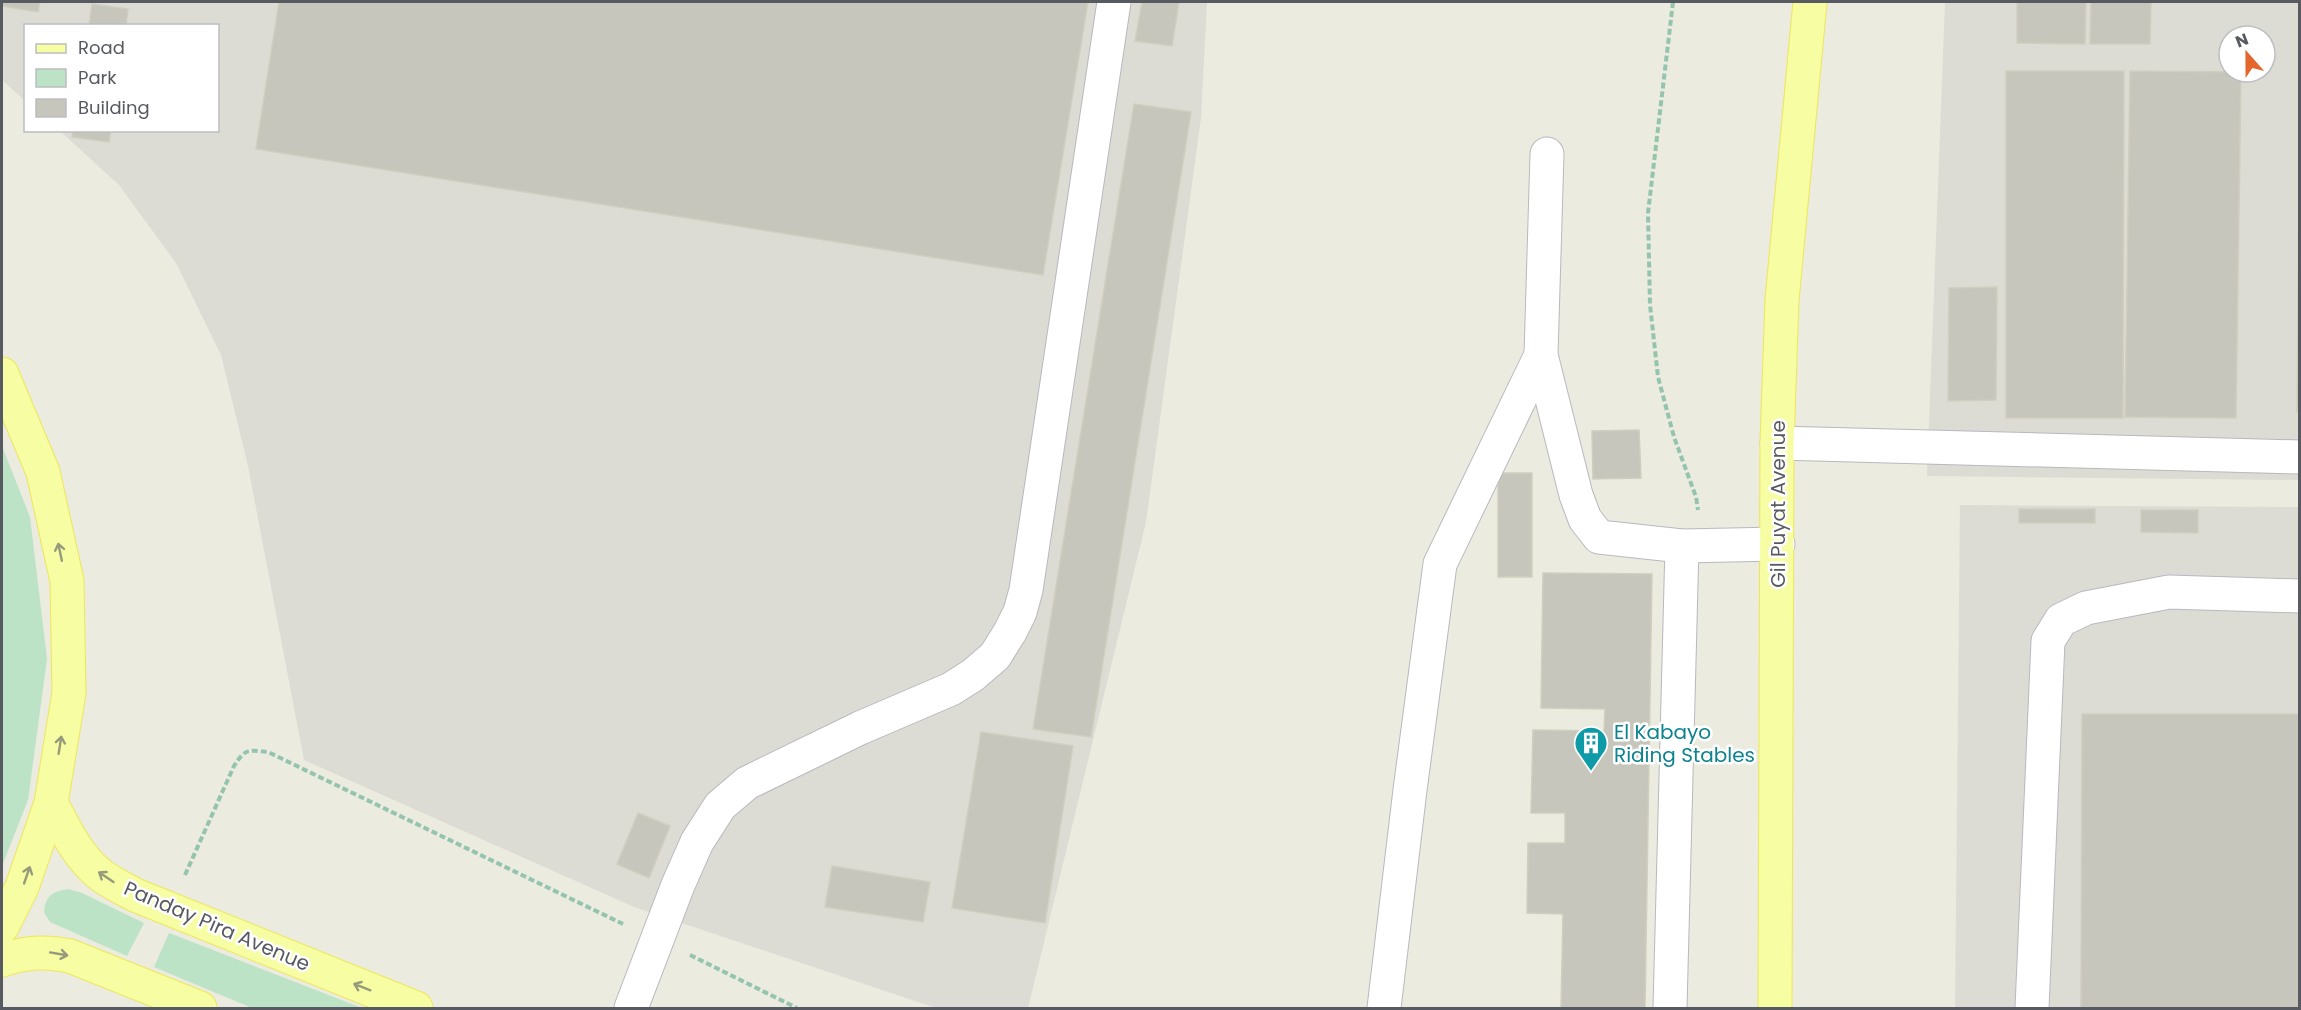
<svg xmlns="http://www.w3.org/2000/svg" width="2301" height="1010" viewBox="0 0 2301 1010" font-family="Poppins,sans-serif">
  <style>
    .industrial { fill: #dcdcd4; fill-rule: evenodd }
    .green { fill: #bce3c5 }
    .building { fill: #c6c6bc; stroke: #d0cebe; stroke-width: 1.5 }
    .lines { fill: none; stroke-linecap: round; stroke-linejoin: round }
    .minor-casing { stroke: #b8b8bf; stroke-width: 35 }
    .major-casing { stroke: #eee756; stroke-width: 35 }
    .path { stroke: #95c4ae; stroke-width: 4; stroke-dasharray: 6 3; stroke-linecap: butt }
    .minor { stroke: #fff; stroke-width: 33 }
    .major { stroke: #f6fda3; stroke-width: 33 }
    .oneway { stroke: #979b7b }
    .labels { text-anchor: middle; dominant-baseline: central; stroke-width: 5; stroke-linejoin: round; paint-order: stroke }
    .street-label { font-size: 20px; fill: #585a61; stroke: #fff }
    .culture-label { font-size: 20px; fill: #0d838f; stroke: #fff; text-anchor: start }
  </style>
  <rect width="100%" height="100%" fill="#ebebe0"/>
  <g class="industrial">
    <polygon points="2,2 1207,2 1201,118 1146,522 1028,1008 936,1008 634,907 304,760 248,466 221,355 176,263 119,185 60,131 218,130 218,26 26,26 25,101 2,80"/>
    <path d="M1945 2H2299V480L1927 476ZM2229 36H2265V72H2229Z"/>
    <polygon points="1960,505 2299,507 2299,1008 1955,1008"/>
  </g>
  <g class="green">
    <polygon points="2,446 30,517 47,659 28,800 2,866"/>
    <path d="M68 889 82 893 144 923 127 956 50 922 44 912C45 896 53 891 68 889Z"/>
    <polygon points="169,933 362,1008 252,1008 154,967"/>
  </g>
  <g class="building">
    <polygon points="2,2 40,2 38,12 2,6"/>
    <polygon points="279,2 1088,2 1043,275 256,149"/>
    <polygon points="1142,2 1179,2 1172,46 1135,41"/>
    <polygon points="2017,2 2086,2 2085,44 2017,43"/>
    <polygon points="2091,2 2151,2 2150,44 2090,44"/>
    <polygon points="92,4 128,9 126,26 89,26"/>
    <polygon points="2300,66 2300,412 2297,412"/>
    <polygon points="2006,71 2124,71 2123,418 2006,418"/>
    <polygon points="2130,71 2241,72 2236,418 2125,417"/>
    <polygon points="1134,104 1191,112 1091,737 1033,729"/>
    <polygon points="73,130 111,130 109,142 72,137"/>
    <polygon points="1997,287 1996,400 1948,401 1949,288"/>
    <polygon points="1639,430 1641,478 1593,479 1592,431"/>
    <rect x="1498" y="473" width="34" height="104"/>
    <rect x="2019" y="509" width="76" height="14"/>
    <polygon points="2141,510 2198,510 2198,533 2141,532"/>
    <polygon points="1543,573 1652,574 1645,1008 1561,1008 1563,914 1527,913 1528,843 1565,843 1565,813 1531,813 1533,730 1604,731 1605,709 1541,708"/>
    <polygon points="2082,714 2300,714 2300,1008 2081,1008"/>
    <polygon points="981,732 1073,746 1045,923 952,908"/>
    <polygon points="638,813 670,826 649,878 617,864"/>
    <polygon points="832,866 930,882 923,922 825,907"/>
  </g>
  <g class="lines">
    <g class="minor-casing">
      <g id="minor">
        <polyline points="1547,154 1541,355 1576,495 1585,519 1599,537 1682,546 1778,544"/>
        <polyline points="1777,443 2300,457"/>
        <polyline points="631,1008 678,885 697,842 720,806 747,783 860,728 951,689 973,675 995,656 1010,632 1020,612 1026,590 1114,2"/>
        <polyline points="1384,1008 1410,790 1440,564 1541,355"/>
        <polyline points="1670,1008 1682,546"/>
        <polyline points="2032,1008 2048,641 2061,620 2086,608 2169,592 2300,596"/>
      </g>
    </g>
    <g class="major-casing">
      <g id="major">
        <polyline points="2,374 43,472 67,581 69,693 51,803 22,887 2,927"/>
        <path d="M51 803C65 829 78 858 102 876 112 883 124 889 135 895L416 1008"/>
        <path d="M2 960C26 952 45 951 70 956L200 1008"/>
        <polyline points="1775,1008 1777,443 1782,300 1810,2"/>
      </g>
    </g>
    <g class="path">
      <polyline points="1673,2 1648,213 1650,305 1658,377 1674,437 1696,497 1698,510"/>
      <path d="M185 875 234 766C246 748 247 750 268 752L623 924"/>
      <polyline points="690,955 797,1008"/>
    </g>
    <use href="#minor" class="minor"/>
    <use href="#major" class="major"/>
  </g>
  <defs><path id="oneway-shaft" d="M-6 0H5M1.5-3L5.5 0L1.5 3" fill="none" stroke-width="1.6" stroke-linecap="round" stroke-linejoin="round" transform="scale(1.5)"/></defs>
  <g class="oneway">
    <use href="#oneway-shaft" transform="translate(60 552) rotate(-102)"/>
    <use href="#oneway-shaft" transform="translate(60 745) rotate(-81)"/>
    <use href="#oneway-shaft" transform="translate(27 875) rotate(-71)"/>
    <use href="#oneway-shaft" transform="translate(106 877) rotate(-146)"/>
    <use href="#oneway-shaft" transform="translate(59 954) rotate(10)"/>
    <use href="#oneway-shaft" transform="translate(362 987) rotate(-158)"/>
  </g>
  <defs>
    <g id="building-pin" transform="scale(1.725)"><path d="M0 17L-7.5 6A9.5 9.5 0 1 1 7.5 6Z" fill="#0f9aa8" stroke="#fff"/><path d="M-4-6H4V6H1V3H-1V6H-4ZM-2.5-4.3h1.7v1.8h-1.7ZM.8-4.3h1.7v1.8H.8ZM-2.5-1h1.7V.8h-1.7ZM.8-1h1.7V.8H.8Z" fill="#fff"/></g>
  </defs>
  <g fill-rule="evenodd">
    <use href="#building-pin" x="1591" y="743"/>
  </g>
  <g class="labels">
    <g class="street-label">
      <text transform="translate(1778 504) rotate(-90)">Gil Puyat Avenue</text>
      <text transform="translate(217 926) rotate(23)">Panday Pira Avenue</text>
    </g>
    <g class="culture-label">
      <text x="1614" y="732">El Kabayo<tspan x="1614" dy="23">Riding Stables</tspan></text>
    </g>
  </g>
  <rect width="2301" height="1010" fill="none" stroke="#585a61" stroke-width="6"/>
  <rect x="24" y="24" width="195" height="108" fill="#ffffff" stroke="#bcbdc0" stroke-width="1.5"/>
  <rect x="36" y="44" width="30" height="9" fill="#f6fda3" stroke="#bcbdc0" stroke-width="1.5"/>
  <text x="78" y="54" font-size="18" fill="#585a61">Road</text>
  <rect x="36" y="69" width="30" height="18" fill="#bce3c5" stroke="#bcbdc0" stroke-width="1.5"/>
  <text x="78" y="84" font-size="18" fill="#585a61">Park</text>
  <rect x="36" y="99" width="30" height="18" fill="#c6c6bc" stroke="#bcbdc0" stroke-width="1.5"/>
  <text x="78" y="114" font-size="18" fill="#585a61">Building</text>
  <g transform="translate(2247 54) rotate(339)"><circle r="28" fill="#ffffff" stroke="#bcbdc0" stroke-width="1.5"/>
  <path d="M0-4.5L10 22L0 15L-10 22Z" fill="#e5662c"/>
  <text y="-9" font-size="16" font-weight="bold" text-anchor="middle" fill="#585a61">N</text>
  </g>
</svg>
